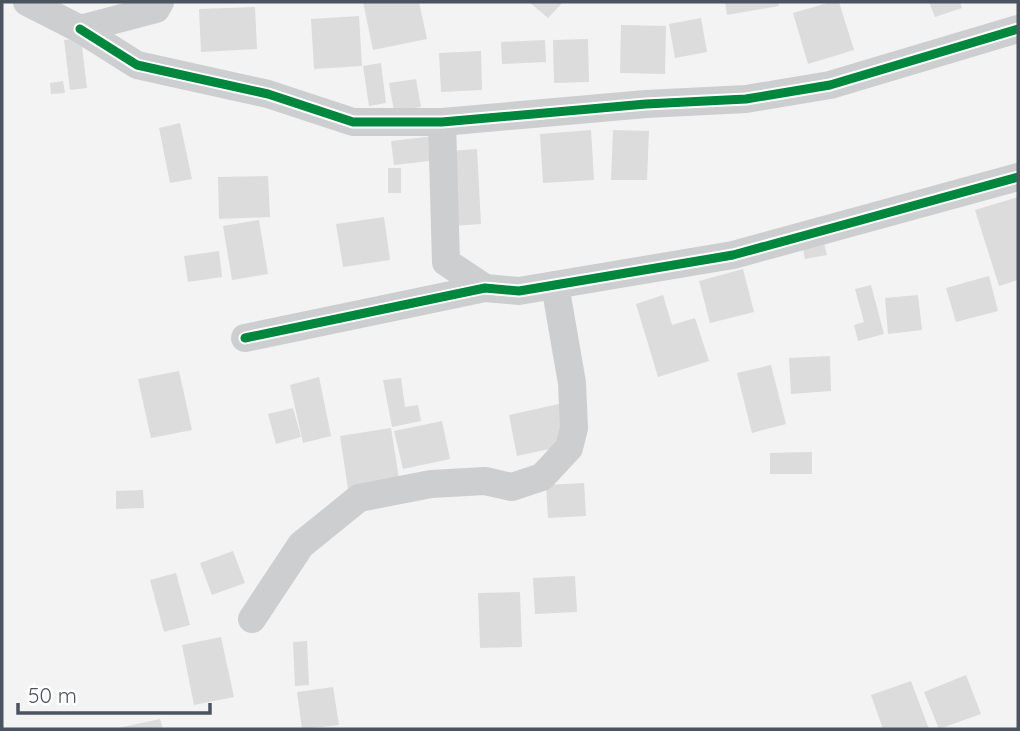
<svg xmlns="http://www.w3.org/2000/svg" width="1020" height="731" viewBox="0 0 1020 731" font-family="Quicksand,sans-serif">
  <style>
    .building { fill: #dcdcdd }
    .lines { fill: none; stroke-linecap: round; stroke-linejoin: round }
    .minor { stroke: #cdced0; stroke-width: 28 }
    .cycleway-casing { stroke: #fff; stroke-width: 13 }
    .cycleway { stroke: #00873e; stroke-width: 9 }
  </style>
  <rect width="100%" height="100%" fill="#f3f3f3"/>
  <g class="building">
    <polygon points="363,2 419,2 427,39 373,50"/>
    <polygon points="529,2 563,2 548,18"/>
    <polygon points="725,2 778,2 779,6 727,15"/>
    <polygon points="831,2 839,2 854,50 808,64 793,13"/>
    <polygon points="929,2 960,2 962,8 935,17"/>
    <polygon points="255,7 257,49 201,52 199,9"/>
    <polygon points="359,16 362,66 314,69 311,19"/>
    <polygon points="701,18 707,52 675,58 669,24"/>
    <polygon points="621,25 666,26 665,74 620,73"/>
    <polygon points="81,38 87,88 70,90 64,40"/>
    <polygon points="588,39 589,82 554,83 553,40"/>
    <polygon points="545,40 546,62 502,64 501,42"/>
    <polygon points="481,51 482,90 441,92 439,53"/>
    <polygon points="381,63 386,103 369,106 363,66"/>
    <polygon points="416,79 421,107 394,111 389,83"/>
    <polygon points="63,81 65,93 51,94 50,83"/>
    <polygon points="180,123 192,179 170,183 159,128"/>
    <polygon points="591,130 594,180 543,183 540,134"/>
    <polygon points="613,130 649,131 647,180 611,180"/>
    <polygon points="435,136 438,160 394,165 391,141"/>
    <polygon points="477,149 481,224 453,226 449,151"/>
    <rect x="388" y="168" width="13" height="25"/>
    <polygon points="268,176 270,217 219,219 218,177"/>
    <polygon points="1018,197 1018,280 999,286 975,210"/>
    <polygon points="384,217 390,260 343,267 336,224"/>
    <polygon points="259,220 268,274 232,280 223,226"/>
    <polygon points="823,239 827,255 805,259 802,243"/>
    <polygon points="219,251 222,277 188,282 184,256"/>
    <polygon points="743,269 754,312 710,323 699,281"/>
    <polygon points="989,276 998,311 956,322 946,288"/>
    <polygon points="871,285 884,334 858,341 854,325 864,322 855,289"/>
    <polygon points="663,295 672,325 695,318 709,361 658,377 636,304"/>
    <polygon points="918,295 922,330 888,334 885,298"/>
    <polygon points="830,356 831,391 791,394 789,358"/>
    <polygon points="771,365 786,424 752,433 737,373"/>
    <polygon points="179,371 192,430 151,438 138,379"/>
    <polygon points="319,377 331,436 303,443 290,385"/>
    <polygon points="401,378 405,407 418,405 421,421 392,427 383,380"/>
    <polygon points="559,404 568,445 517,456 509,415"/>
    <polygon points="293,408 301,437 276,444 268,414"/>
    <polygon points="442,421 450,459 403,469 394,431"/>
    <polygon points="391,428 400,485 348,489 340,436"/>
    <polygon points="812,452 812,474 770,474 770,453"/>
    <polygon points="584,483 586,516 548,518 546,485"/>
    <polygon points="143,490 144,508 116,509 116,491"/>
    <polygon points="233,551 245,583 212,595 200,563"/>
    <polygon points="176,573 190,625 164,632 150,580"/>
    <polygon points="575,576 577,612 535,614 533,578"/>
    <polygon points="520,592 522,647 480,648 478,593"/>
    <polygon points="221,637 234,697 194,705 182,645"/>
    <polygon points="307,641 309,685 295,686 293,642"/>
    <polygon points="966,675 981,714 939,729 924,692"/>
    <polygon points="911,681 929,729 883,729 871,695"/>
    <polygon points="333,687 339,725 302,729 297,692"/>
    <polygon points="160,719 163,729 119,729 118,728"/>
  </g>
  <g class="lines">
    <g class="minor">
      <polyline points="27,2 80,29 156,9 160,2"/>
      <polyline points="80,29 137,65 268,94 353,122 442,122 646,104 746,99 830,85 1018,29"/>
      <polyline points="442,122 446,262 485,288"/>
      <polyline points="245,338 485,288 519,291 733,255 1018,177"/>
      <polyline points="252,619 301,545 359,498 431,484 485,481 512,487 542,477 569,448 574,428 572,383 555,285"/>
    </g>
    <g class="cycleway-casing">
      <g id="cycleway">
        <polyline points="80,29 137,65 268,94 353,122 442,122 646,104 746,99 830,85 1018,29"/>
        <polyline points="245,338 485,288 519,291 733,255 1018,177"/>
      </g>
    </g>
    <use href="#cycleway" class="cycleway"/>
  </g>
  <rect width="1020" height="731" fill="none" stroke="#4b545e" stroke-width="7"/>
  <path d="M18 703v10h192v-10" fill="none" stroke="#4b545e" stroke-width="3.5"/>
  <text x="28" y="703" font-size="21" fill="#4b545e" stroke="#ffffff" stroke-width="5" paint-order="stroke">50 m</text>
</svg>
